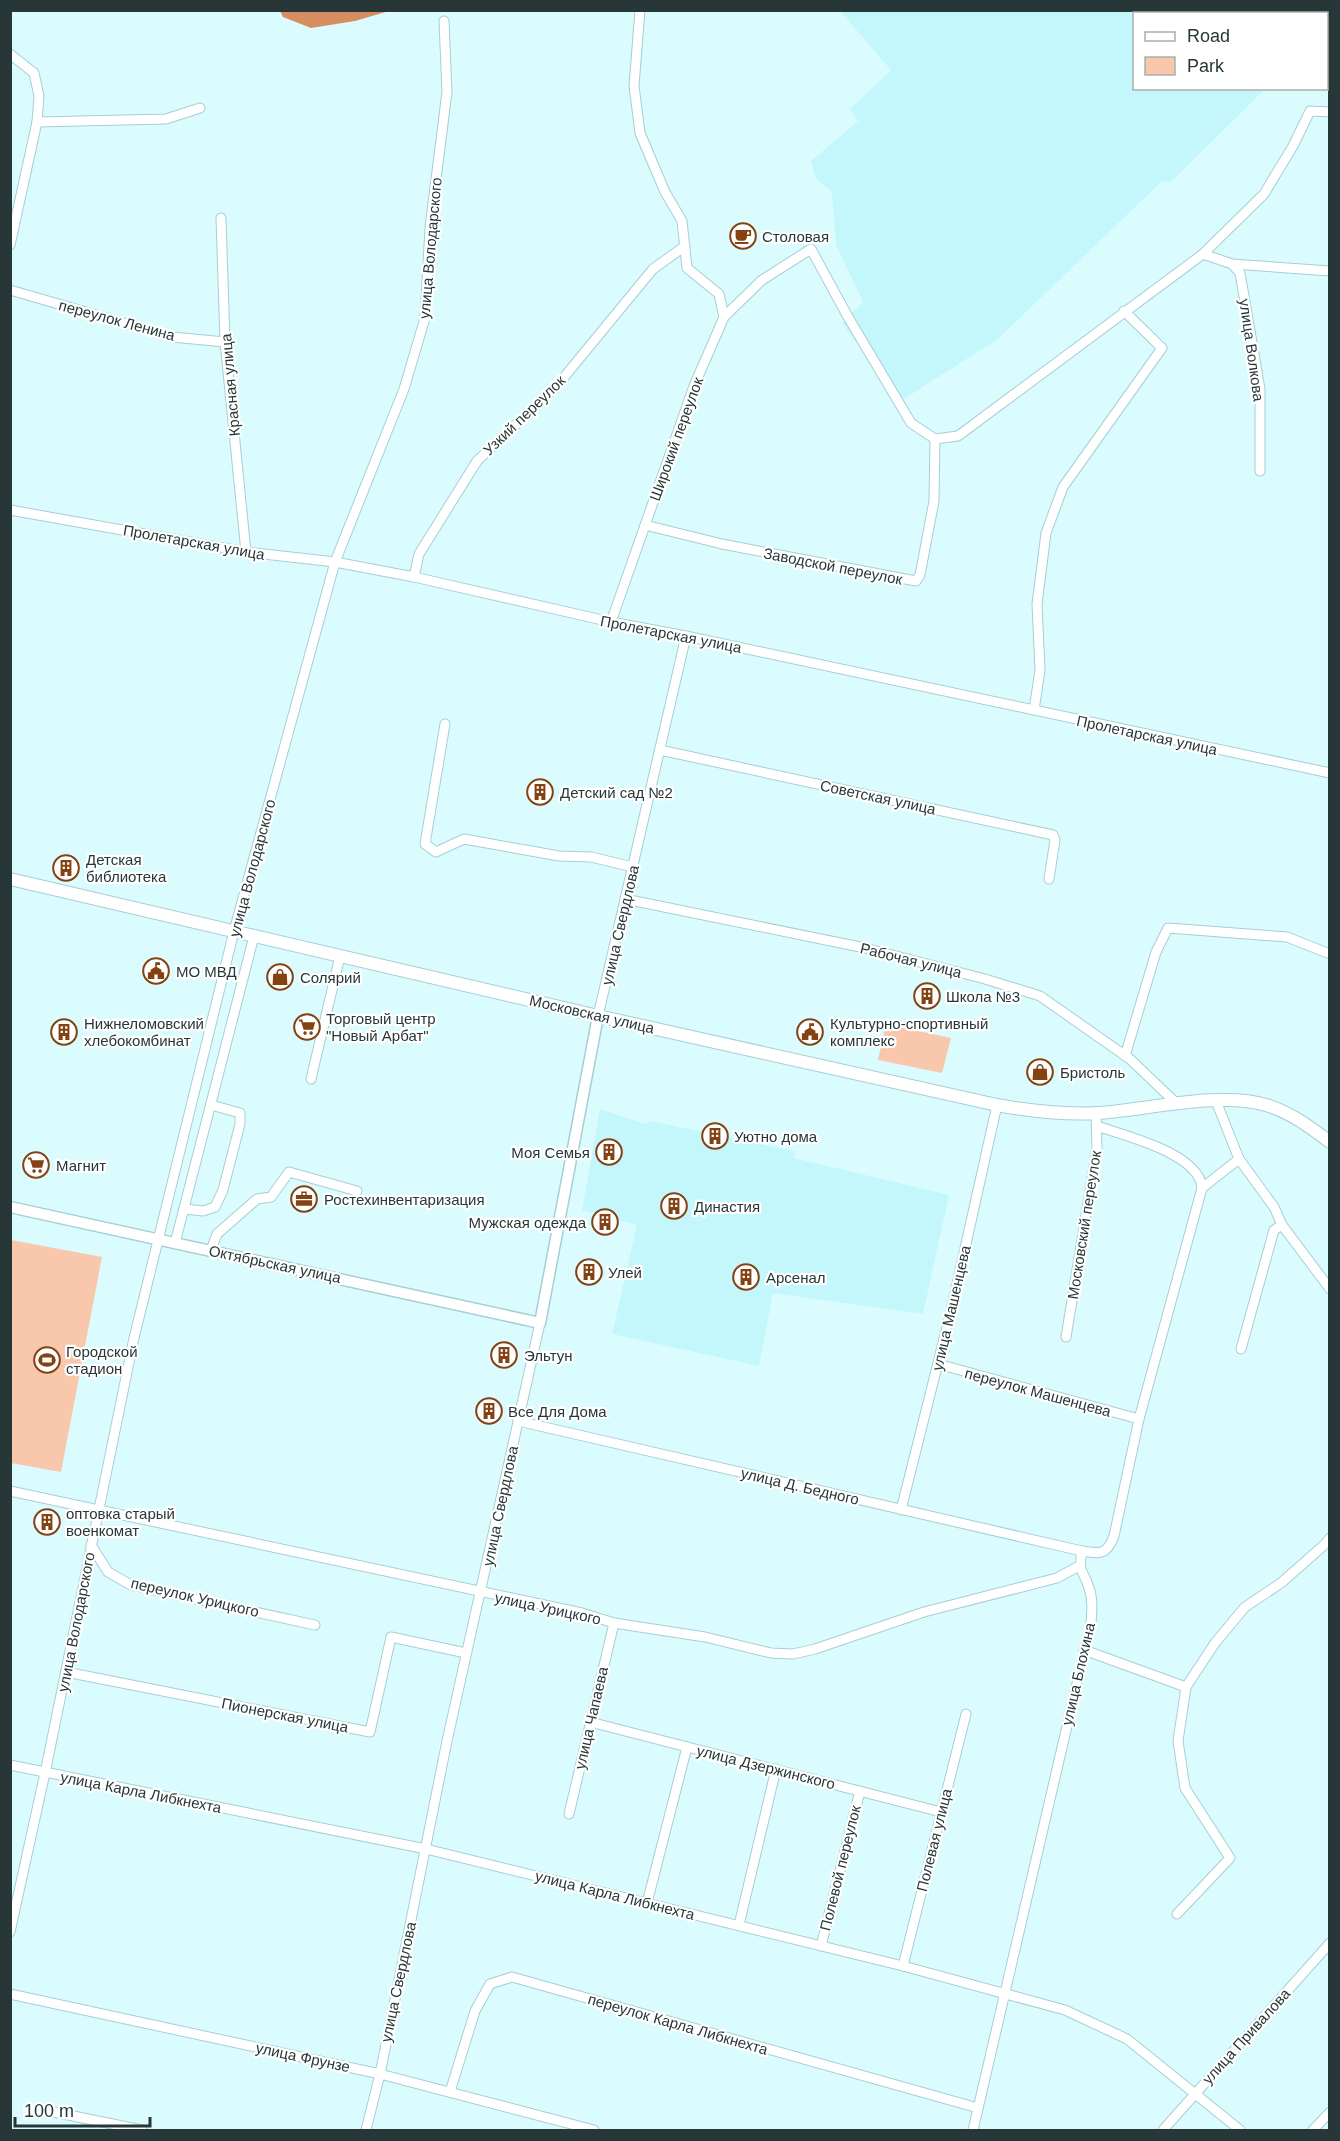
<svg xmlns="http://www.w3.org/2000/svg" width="1340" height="2141" viewBox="0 0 1340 2141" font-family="Arial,sans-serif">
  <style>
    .built { fill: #c3f7fb }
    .green { fill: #f9c7ab }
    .water { fill: #d88d61 }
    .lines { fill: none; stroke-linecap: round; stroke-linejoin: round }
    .minor-casing { stroke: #a6cfd2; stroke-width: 11 }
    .tertiary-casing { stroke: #a6cfd2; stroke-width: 13 }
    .secondary-casing { stroke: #a6cfd2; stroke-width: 14 }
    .minor { stroke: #fff; stroke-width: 9 }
    .tertiary { stroke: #fff; stroke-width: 10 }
    .secondary { stroke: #fff; stroke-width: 12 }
    .rail { stroke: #799092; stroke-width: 3; stroke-dasharray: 8 8; stroke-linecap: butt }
    .labels { text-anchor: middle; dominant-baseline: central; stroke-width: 4.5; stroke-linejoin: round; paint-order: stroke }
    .poi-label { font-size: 15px; fill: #273738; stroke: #fff; text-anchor: start }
    .street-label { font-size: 15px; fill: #273738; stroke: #fff }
  </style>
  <rect width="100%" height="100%" fill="#dbfcff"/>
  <g class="built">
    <polygon points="840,11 1307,11 1307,14 1134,14 1134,88 1265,89 1170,183 1162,181 998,339 899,402 842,323 863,302 836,245 832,192 816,179 811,161 858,121 850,109 891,70"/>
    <polygon points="600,1109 645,1124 651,1121 795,1151 794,1158 949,1195 923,1314 773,1293 759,1366 612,1334 637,1225 582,1210"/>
  </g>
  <g class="green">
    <polygon points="886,1024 951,1038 942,1073 878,1060"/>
    <polygon points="11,1240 102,1257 61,1472 11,1463"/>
  </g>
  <polygon class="water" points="280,11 389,11 355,21 311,28 283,17"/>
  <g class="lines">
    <g class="minor-casing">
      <g id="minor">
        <polyline points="10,54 34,73 39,96 37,122 10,245"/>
        <polyline points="37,122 166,119 200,108"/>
        <polyline points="221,218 225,342 246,552"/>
        <polyline points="1203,254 1232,264 1240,273 1260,389 1260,471"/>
        <polyline points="1232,264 1330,271"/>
        <polyline points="10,290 172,337 225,342"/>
        <polyline points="724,317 762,280 811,249 848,317 911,423 935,439 958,436 1203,254 1264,194 1293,146 1310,111 1330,112"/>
        <polyline points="10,510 246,552 335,562 414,577 611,622 686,636 1330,773"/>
        <polyline points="645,525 722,544 916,581 920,575 934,501 935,439"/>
        <polyline points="414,577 419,554 477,461 556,387 653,269 685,246"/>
        <polyline points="611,622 694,386 724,317 719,294 687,268 682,221 665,192 640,133 634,86 640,10"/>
        <polyline points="1034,710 1040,670 1037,604 1046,533 1063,487 1162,348 1124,311"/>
        <polyline points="445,724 425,844 436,852 464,839 559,856 591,857 633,867"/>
        <polyline points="660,750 1053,835 1055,840 1049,879"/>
        <polyline points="625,899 865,948 985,979 1040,996 1130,1059 1177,1104"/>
        <polyline points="598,1016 686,636"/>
        <polyline points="1125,1056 1156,952 1168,928 1287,937 1330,954"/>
        <polyline points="311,1079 340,956"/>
        <polyline points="1216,1101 1239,1159 1274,1207 1282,1225 1330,1289"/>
        <path d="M1097 1126C1125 1136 1199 1153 1202 1188"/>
        <polyline points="184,1209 203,1211 215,1207 223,1190 240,1124 240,1113 211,1105"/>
        <polyline points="175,1243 254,936"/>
        <polyline points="211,1250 217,1234 257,1199 271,1197 289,1172 357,1191"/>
        <polyline points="1066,1337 1097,1148 1096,1113"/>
        <polyline points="1241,1349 1274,1230 1282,1225"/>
        <polyline points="938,1364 1139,1419"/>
        <path d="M518 1421 1082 1551C1100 1554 1107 1555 1114 1536L1139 1419 1202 1188 1239 1159"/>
        <polyline points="10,1491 582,1613 614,1623 705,1637 771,1653 793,1654 815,1649 924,1612 1057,1578 1079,1566"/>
        <polyline points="901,1510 951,1311 997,1105"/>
        <polyline points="91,1545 108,1572 131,1585 315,1625"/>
        <polyline points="1084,1650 1186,1687 1215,1643 1245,1607 1281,1583 1323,1546 1330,1538"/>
        <polyline points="66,1672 370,1732 391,1637 466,1653"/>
        <polyline points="590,1722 941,1812"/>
        <polyline points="10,1765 426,1849 903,1966 1065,2010 1127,2039 1240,2130"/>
        <polyline points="569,1814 614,1623"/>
        <polyline points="647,1903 687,1747"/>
        <polyline points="1177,1914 1230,1858 1185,1788 1178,1741 1186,1687"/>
        <polyline points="739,1925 776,1769"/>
        <polyline points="10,1932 45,1773 134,1338 234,931 335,562 404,389 425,318 430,227 447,92 444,21"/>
        <polyline points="821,1946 860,1791"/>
        <polyline points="903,1966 966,1714"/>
        <polyline points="10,1994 380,2074 594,2130"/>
        <polyline points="450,2092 475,2011 490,1984 512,1977 978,2108"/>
        <polyline points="39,2109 142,2130"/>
        <polyline points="366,2130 380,2074 447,1741 540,1323"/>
        <path d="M973 2130 1091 1623C1092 1611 1093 1599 1089 1588 1083 1569 1078 1574 1082 1551"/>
        <polyline points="1163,2130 1330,1943"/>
        <polyline points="1313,2130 1330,2112"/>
      </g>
    </g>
    <g class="tertiary-casing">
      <polyline id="tertiary" points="10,1207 540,1323 598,1016"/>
    </g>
    <g class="secondary-casing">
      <path id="secondary" d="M10 879 598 1016 997 1105C1030 1111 1065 1115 1098 1113 1146 1110 1221 1091 1266 1105 1290 1112 1310 1127 1330 1142"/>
    </g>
    <use href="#minor" class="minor"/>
    <use href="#tertiary" class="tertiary"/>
    <use href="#secondary" class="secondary"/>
    <polyline class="rail" points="1202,10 1205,14"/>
  </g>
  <defs>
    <g id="cafe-ring" transform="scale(1.35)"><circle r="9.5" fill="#fff" stroke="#844112" stroke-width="1.5"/><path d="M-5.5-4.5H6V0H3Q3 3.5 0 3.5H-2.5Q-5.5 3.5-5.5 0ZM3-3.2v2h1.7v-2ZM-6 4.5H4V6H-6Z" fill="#844112"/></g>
    <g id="building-ring" transform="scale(1.35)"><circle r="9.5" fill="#fff" stroke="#844112" stroke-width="1.5"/><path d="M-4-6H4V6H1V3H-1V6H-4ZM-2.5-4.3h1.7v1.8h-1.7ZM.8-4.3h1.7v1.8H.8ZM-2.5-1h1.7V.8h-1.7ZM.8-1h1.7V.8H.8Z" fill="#844112"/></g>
    <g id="civic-ring" transform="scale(1.35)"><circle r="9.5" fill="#fff" stroke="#844112" stroke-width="1.5"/><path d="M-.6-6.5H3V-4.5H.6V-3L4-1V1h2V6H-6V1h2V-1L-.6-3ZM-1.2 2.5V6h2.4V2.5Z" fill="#844112"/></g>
    <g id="shop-ring" transform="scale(1.35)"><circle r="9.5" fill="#fff" stroke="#844112" stroke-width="1.5"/><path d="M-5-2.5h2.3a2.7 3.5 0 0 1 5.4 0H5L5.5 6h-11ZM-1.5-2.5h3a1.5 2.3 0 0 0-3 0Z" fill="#844112"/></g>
    <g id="supermarket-ring" transform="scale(1.35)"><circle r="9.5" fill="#fff" stroke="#844112" stroke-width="1.5"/><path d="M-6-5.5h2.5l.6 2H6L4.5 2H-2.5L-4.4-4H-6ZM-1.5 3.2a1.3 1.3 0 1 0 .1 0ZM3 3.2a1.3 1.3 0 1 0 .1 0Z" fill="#844112"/></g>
    <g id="office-ring" transform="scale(1.35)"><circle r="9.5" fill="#fff" stroke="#844112" stroke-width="1.5"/><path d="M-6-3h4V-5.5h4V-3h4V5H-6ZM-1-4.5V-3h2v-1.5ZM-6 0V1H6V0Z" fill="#844112"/></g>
    <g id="stadium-ring" transform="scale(1.35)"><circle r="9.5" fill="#fff" stroke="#844112" stroke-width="1.5"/><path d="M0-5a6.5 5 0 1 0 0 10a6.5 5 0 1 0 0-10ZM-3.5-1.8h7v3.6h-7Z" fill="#844112"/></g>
  </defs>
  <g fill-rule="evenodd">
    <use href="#cafe-ring" x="743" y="236"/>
    <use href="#building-ring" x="540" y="792"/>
    <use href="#building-ring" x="66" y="868"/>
    <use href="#civic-ring" x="156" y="971"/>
    <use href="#shop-ring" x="280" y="977"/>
    <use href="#building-ring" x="927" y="996"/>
    <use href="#supermarket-ring" x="307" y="1027"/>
    <use href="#building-ring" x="64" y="1032"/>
    <use href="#civic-ring" x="810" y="1032"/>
    <use href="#shop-ring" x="1040" y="1072"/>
    <use href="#building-ring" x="715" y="1136"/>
    <use href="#building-ring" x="609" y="1152"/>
    <use href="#supermarket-ring" x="36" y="1165"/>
    <use href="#office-ring" x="304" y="1199"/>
    <use href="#building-ring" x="674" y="1206"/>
    <use href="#building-ring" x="605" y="1222"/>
    <use href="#building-ring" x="589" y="1272"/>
    <use href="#building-ring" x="746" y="1277"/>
    <use href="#building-ring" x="504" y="1355"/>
    <use href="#stadium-ring" x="47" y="1360"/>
    <use href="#building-ring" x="489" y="1411"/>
    <use href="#building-ring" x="47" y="1522"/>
  </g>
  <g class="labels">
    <g class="poi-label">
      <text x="762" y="236">Столовая</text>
      <text x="560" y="792">Детский сад №2</text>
      <text x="86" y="859">Детская<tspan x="86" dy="17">библиотека</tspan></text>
      <text x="176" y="971">МО МВД</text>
      <text x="300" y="977">Солярий</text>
      <text x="946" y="996">Школа №3</text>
      <text x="326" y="1018">Торговый центр<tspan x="326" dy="17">"Новый Арбат"</tspan></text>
      <text x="84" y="1023">Нижнеломовский<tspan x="84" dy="17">хлебокомбинат</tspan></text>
      <text x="830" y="1023">Культурно-спортивный<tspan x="830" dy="17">комплекс</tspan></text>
      <text x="1060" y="1072">Бристоль</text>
      <text x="734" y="1136">Уютно дома</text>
      <text x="590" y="1152" text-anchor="end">Моя Семья</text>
      <text x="56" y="1165">Магнит</text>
      <text x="324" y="1199">Ростехинвентаризация</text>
      <text x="694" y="1206">Династия</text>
      <text x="586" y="1222" text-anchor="end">Мужская одежда</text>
      <text x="608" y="1272">Улей</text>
      <text x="766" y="1277">Арсенал</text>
      <text x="66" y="1351">Городской<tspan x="66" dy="17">стадион</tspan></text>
      <text x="524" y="1355">Эльтун</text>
      <text x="508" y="1411">Все Для Дома</text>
      <text x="66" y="1513">оптовка старый<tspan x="66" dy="17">военкомат</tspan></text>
    </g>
    <g class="street-label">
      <text transform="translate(430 248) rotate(-85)">улица Володарского</text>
      <text transform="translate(117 320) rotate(15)">переулок Ленина</text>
      <text transform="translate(1252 350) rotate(82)">улица Волкова</text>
      <text transform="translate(230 385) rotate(-95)">Красная улица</text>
      <text transform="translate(524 415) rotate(-44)">Узкий переулок</text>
      <text transform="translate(676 439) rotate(-70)">Широкий переулок</text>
      <text transform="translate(194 542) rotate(10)">Пролетарская улица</text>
      <text transform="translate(833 566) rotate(11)">Заводской переулок</text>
      <text transform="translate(671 634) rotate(11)">Пролетарская улица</text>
      <text transform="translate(1147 735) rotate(12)">Пролетарская улица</text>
      <text transform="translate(878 797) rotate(12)">Советская улица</text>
      <text transform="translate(252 868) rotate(-75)">улица Володарского</text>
      <text transform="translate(620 925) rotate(-77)">улица Свердлова</text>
      <text transform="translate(911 960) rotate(14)">Рабочая улица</text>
      <text transform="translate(592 1014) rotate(13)">Московская улица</text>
      <text transform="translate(1084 1225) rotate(-81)">Московский переулок</text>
      <text transform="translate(275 1264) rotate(12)">Октябрьская улица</text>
      <text transform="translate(951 1308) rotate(-77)">улица Машенцева</text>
      <text transform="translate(1038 1392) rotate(15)">переулок Машенцева</text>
      <text transform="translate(800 1486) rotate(13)">улица Д. Бедного</text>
      <text transform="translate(500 1506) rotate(-78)">улица Свердлова</text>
      <text transform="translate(195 1597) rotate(13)">переулок Урицкого</text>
      <text transform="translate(548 1608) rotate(12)">улица Урицкого</text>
      <text transform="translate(76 1622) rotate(-79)">улица Володарского</text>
      <text transform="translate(1078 1674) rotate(-77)">улица Блохина</text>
      <text transform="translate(285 1715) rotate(11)">Пионерская улица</text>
      <text transform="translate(591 1718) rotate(-77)">улица Чапаева</text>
      <text transform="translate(766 1767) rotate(14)">улица Дзержинского</text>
      <text transform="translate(141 1792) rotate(11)">улица Карла Либкнехта</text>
      <text transform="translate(934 1840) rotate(-76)">Полевая улица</text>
      <text transform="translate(840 1868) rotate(-76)">Полевой переулок</text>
      <text transform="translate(615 1895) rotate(14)">улица Карла Либкнехта</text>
      <text transform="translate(398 1982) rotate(-78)">улица Свердлова</text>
      <text transform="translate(678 2024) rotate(16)">переулок Карла Либкнехта</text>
      <text transform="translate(1246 2036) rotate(-48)">улица Привалова</text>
      <text transform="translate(303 2057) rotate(12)">улица Фрунзе</text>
    </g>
  </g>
  <rect width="1340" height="2141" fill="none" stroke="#273738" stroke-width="24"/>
  <rect x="1133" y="12" width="195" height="78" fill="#ffffff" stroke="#a9afaf" stroke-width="1.5"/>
  <rect x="1145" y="32" width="30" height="9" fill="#ffffff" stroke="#a9afaf" stroke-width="1.5"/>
  <text x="1187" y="42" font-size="18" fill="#273738">Road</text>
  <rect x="1145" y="57" width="30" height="18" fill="#f9c7ab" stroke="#a9afaf" stroke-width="1.5"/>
  <text x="1187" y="72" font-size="18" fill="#273738">Park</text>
  <path d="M15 2117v9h135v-9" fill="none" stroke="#273738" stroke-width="3"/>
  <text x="24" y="2117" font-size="18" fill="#273738" stroke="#ffffff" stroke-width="4.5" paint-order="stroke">100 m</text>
</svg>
